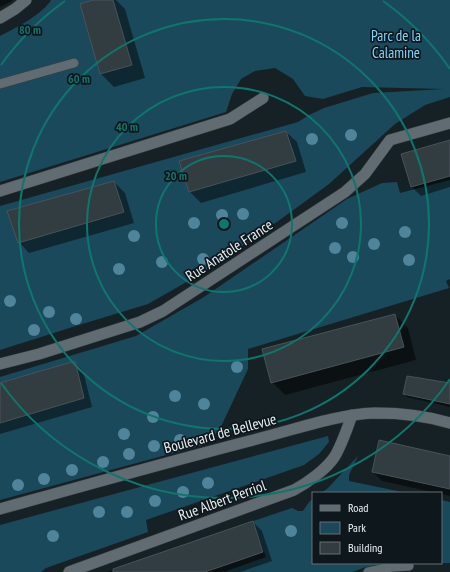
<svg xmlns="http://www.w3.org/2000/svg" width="450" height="572" viewBox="0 0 450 572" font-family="'PT Sans Narrow',sans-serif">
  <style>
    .green { fill: #1b495c }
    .shadow { fill: #0007 }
    .building { fill: #323d42; stroke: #485359 }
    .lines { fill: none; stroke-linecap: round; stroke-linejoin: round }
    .service-casing { stroke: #363d41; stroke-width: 10 }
    .minor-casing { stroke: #363d41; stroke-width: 12 }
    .secondary-casing { stroke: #363d41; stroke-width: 12 }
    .service { stroke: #606c72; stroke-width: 9 }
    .minor { stroke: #606c72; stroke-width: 11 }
    .secondary { stroke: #606c72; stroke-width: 11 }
    .tree { fill: #50849b }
    .ring { fill: none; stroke: #0f766e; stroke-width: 2 }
    .labels { text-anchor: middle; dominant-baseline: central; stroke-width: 3.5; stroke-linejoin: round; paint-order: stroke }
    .park-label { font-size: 15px; fill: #80d5fb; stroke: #0d171c }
    .street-label { font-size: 15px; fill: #eaf1f4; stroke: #0d171c }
    .centre { fill: #0f766e; stroke: #0d171c; stroke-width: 2 }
    .ring-label { font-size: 12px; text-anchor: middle; font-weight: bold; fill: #0f766e; stroke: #0d171c; stroke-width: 3.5; stroke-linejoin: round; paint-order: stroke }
  </style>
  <rect width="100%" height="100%" fill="#162125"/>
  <g class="green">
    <path d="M51 0H450V97L425 105 395 124 329 184 281 219 204 272 148 304 79 325 0 350V206L298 122 309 115 324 108 373 93 444 89 362 87 323 99 305 96 293 79 275 68 255 71 241 79 232 94 226 112 0 182V36C14 29 43 14 51 0Z"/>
    <polygon points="450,180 450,279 446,281 449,288 248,349 248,369 219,431 203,445 0,500 0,377 136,336 204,297 347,199 382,183 397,182 400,193"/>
    <polygon points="328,436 329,442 319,454 304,465 146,520 148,532 46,568 41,572 0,572 0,525"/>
    <polygon points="358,456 349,475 349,481 407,493 321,493 328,488"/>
    <polygon points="313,499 313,563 388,563 366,567 352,572 224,572 266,557 253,521 292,508 298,511 303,511 309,502"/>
    <polygon points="441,500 450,502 450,563 438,563 441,563"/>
  </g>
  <g class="shadow">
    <polygon points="0,0 12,0 12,1 0,7"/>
    <polygon points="97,0 116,0 125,9 145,78 114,87 101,74"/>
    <polygon points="286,132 297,142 306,172 201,203 190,192 181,161"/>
    <polygon points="450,141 450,187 421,196 412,187"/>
    <polygon points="114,182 125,193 134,223 29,253 19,242"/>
    <polygon points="395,315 408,328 416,360 285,395 272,382"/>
    <polygon points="74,362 83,371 92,407 0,434 0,383"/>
    <polygon points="450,385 450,407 407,397 404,394"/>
    <polygon points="450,457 450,496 382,481 373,472"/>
    <polygon points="253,522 262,531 272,561 240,572 107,572"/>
  </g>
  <g class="building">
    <polygon points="93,0 113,0 132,65 100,74 80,4"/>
    <polygon points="286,131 296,161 189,192 179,161"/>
    <polygon points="450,140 450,176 411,187 401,154"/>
    <polygon points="114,181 124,212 18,243 7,211"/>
    <polygon points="395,314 404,347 271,383 262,349"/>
    <polygon points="75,361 84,398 0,423 0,383"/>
    <polygon points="407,376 450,383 450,404 403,394"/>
    <polygon points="379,440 450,456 450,489 372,472"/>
    <polygon points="253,521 263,552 205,572 113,572 113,569"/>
  </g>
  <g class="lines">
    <g class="service-casing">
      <g id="service">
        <polyline points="0,84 74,63"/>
        <polyline points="368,572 392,567 409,566"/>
      </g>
    </g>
    <g class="minor-casing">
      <g id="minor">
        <polyline points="0,191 230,119 263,98"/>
        <polyline points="0,364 39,354 140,322 163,311 345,192 365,174 390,140 450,123"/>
        <path d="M69 572 294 490C307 483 327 469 335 456 342 444 347 429 352 415"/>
      </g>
    </g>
    <g class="secondary-casing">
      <g id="secondary">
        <polyline points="0,18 15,9 26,0"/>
        <path d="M0 509C86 485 171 461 257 439 293 430 339 414 375 413 399 413 427 416 450 423"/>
      </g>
    </g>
    <use href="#service" class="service"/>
    <use href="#minor" class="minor"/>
    <use href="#secondary" class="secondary"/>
  </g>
  <g class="tree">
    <circle cx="351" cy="135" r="6"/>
    <circle cx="312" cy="139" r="6"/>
    <circle cx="243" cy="214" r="6"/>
    <circle cx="222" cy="215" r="6"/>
    <circle cx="194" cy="223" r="6"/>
    <circle cx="342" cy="223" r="6"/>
    <circle cx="405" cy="232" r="6"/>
    <circle cx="134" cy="236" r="6"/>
    <circle cx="374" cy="244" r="6"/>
    <circle cx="335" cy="248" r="6"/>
    <circle cx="353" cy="257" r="6"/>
    <circle cx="203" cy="259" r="6"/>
    <circle cx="409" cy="260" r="6"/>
    <circle cx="162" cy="262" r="6"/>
    <circle cx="119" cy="269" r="6"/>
    <circle cx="10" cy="301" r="6"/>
    <circle cx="49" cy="312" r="6"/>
    <circle cx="76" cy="319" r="6"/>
    <circle cx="34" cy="330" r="6"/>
    <circle cx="237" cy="367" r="6"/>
    <circle cx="175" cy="396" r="6"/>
    <circle cx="204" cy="404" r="6"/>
    <circle cx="153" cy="417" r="6"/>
    <circle cx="124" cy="434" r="6"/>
    <circle cx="180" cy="440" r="6"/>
    <circle cx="154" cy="446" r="6"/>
    <circle cx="129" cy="454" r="6"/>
    <circle cx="103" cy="462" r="6"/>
    <circle cx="72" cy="470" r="6"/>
    <circle cx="44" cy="479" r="6"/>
    <circle cx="208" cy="483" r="6"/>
    <circle cx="18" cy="485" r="6"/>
    <circle cx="183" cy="492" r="6"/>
    <circle cx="155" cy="501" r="6"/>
    <circle cx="99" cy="512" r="6"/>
    <circle cx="127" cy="512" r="6"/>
    <circle cx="291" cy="531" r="6"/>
    <circle cx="53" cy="536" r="6"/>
  </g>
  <g class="ring">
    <circle cx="224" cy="224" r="68"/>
    <circle cx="224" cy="224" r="137"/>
    <circle cx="224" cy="224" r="205"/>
    <path d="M450 379A274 274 0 0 1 1 383M1 65A274 274 0 0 1 65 1M383 1A274 274 0 0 1 450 69"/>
  </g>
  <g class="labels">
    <g class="park-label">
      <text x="396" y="35">Parc de la<tspan x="396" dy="17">Calamine</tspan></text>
    </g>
    <g class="street-label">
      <text transform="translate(229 250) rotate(-33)">Rue Anatole France</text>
      <text transform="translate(220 433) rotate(-15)">Boulevard de Bellevue</text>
      <text transform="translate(222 500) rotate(-20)">Rue Albert Perriol</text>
    </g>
  </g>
  <circle cx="224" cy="224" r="6" class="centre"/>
  <g class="ring-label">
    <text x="30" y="34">80 m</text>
    <text x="79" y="83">60 m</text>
    <text x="127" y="131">40 m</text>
    <text x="176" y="180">20 m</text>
  </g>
  <rect x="312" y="492" width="130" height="72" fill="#0d171c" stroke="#656e72"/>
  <rect x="320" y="505" width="20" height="6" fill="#606c72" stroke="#656e72"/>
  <text x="348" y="512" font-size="12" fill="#eaf1f4">Road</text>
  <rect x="320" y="522" width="20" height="12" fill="#1b495c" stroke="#656e72"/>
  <text x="348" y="532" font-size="12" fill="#eaf1f4">Park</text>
  <rect x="320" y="542" width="20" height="12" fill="#323d42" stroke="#656e72"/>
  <text x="348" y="552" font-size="12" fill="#eaf1f4">Building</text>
</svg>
